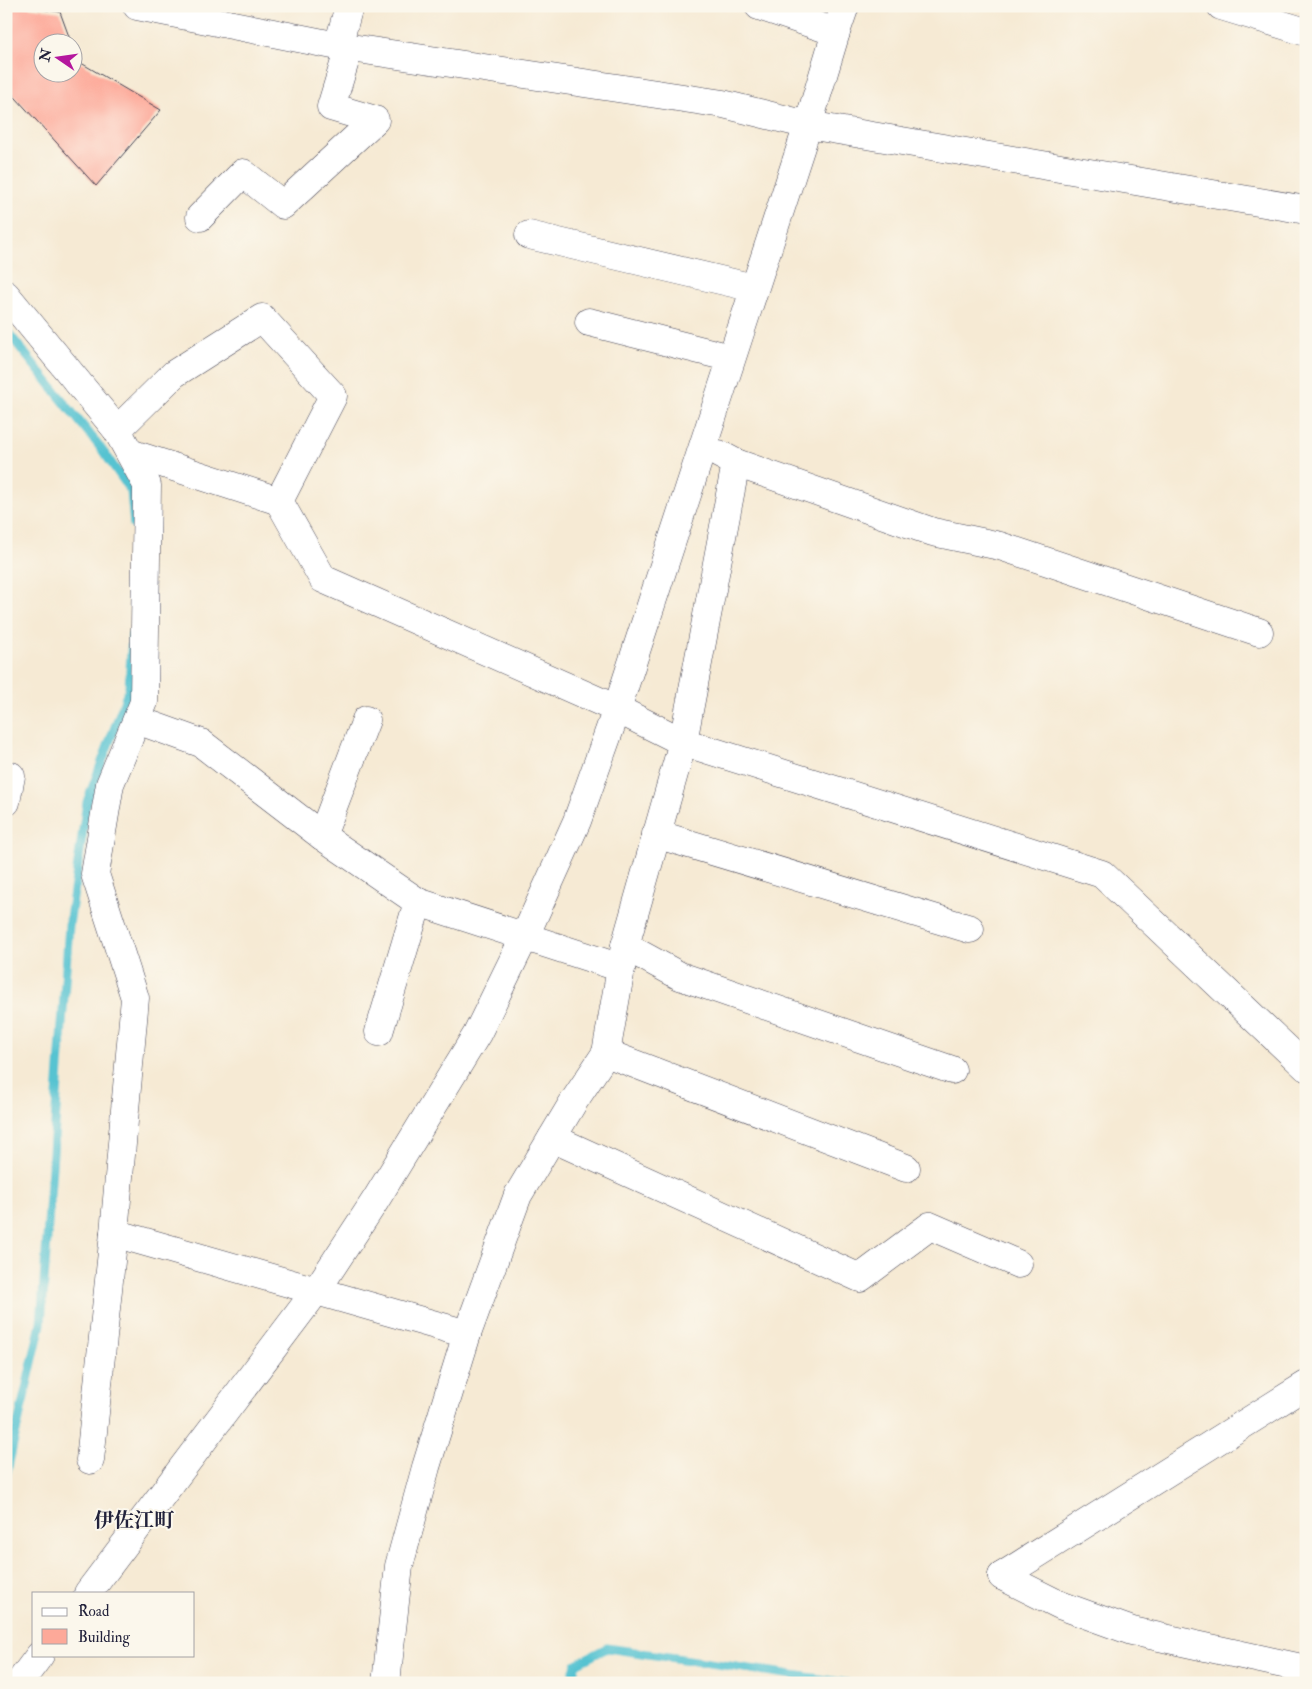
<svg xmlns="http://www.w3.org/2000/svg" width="1312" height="1689" viewBox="0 0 1312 1689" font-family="'IM FELL Double Pica','Noto Serif JP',serif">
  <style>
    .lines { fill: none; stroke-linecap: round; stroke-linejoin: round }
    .stream { stroke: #57c3d1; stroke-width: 9 }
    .building { fill: #fda999 }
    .minor-casing { stroke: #424052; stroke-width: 29 }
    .minor { stroke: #fff; stroke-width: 28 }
    .labels { text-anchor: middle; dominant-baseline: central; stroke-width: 4; stroke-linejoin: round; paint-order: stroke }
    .quarter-label { font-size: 20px; font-weight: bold; fill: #22223b; stroke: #fbf7ec }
  </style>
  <rect width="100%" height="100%" fill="#fbf7ec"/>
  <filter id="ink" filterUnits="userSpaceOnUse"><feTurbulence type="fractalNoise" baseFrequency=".02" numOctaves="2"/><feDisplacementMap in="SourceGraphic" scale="10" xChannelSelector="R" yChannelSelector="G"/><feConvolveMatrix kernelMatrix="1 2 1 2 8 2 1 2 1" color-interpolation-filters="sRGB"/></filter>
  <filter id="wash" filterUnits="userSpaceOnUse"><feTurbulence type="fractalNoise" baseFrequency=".0096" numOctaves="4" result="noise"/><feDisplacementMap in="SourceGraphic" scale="20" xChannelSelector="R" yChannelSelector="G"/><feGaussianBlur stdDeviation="1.12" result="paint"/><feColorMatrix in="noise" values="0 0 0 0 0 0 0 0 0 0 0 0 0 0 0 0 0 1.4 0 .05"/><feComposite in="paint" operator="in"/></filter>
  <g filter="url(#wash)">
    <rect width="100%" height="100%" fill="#f6ead4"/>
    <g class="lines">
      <g class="stream">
        <polyline points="6,330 100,447 131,491 134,525"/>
        <polyline points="6,1475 41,1324 69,925 87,802 129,689 132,635"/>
        <polyline points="570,1683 576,1664 607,1648 847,1683"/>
      </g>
    </g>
    <g id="blocks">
      <polygon class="building" points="6,6 21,6 60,12 71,42 42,42 42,72 72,72 73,49 76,60 161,110 96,186 6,87"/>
    </g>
  </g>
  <g filter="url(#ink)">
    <use href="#blocks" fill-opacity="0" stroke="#424052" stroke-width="1"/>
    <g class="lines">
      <g class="minor-casing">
        <g id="minor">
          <polyline points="137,6 338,46 723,104 808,125 1306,210"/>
          <polyline points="759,6 836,32"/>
          <polyline points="1221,6 1306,32"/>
          <polyline points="338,46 349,6"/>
          <polyline points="200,217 243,173 283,205 375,120 331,107 349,48"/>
          <polyline points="529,235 754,288"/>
          <polyline points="6,295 117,430 147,485 144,702 110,784 95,874 135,998 114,1233 90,1460"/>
          <polyline points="589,322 731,358"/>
          <polyline points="117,430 174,374 262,318 333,396 279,501 323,579 617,709 683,742 1102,874 1306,1067"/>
          <polyline points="130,453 279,501"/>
          <polyline points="719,454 736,463 933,532 1000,546 1259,632"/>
          <polyline points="137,720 201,743 322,836 418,902 621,968"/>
          <polyline points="6,775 11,776 6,802"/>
          <polyline points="656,834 970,929"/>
          <polyline points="322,836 366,720"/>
          <polyline points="625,946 680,976 952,1070"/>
          <polyline points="379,1032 418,902"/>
          <polyline points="606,1053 906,1168"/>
          <polyline points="552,1138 860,1278 930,1226 1018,1264"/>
          <polyline points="114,1233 467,1334"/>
          <polyline points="1002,1576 1306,1385"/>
          <polyline points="1002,1576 1060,1605 1132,1631 1306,1669"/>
          <polyline points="88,1593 316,1291 375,1201 477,1034 525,936 577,821 617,709 808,125 836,32 845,6"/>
          <polyline points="19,1683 40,1655"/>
          <polyline points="386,1683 399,1566 426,1467 467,1334 518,1195 574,1101 606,1053 625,946 683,742 736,463"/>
        </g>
      </g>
      <use href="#minor" class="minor"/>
    </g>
  </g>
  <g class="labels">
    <g class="quarter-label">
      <text x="134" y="1520">伊佐江町</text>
    </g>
  </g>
  <rect width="1312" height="1689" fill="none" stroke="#fbf7ec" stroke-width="25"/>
  <rect x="32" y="1592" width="162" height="65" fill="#fbf7ec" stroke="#a4a2a5"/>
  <rect x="42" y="1608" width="25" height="8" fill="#ffffff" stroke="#a4a2a5"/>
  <text x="78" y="1616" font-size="15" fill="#22223b">Road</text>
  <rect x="42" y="1629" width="25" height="15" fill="#fda999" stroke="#a4a2a5"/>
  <text x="78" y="1642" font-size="15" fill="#22223b">Building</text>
  <g transform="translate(58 58) rotate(283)"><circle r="24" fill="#fbf7ec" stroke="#a4a2a5"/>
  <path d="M0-4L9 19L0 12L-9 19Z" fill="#b5179e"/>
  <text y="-8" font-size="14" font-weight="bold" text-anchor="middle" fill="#22223b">N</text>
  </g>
</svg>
